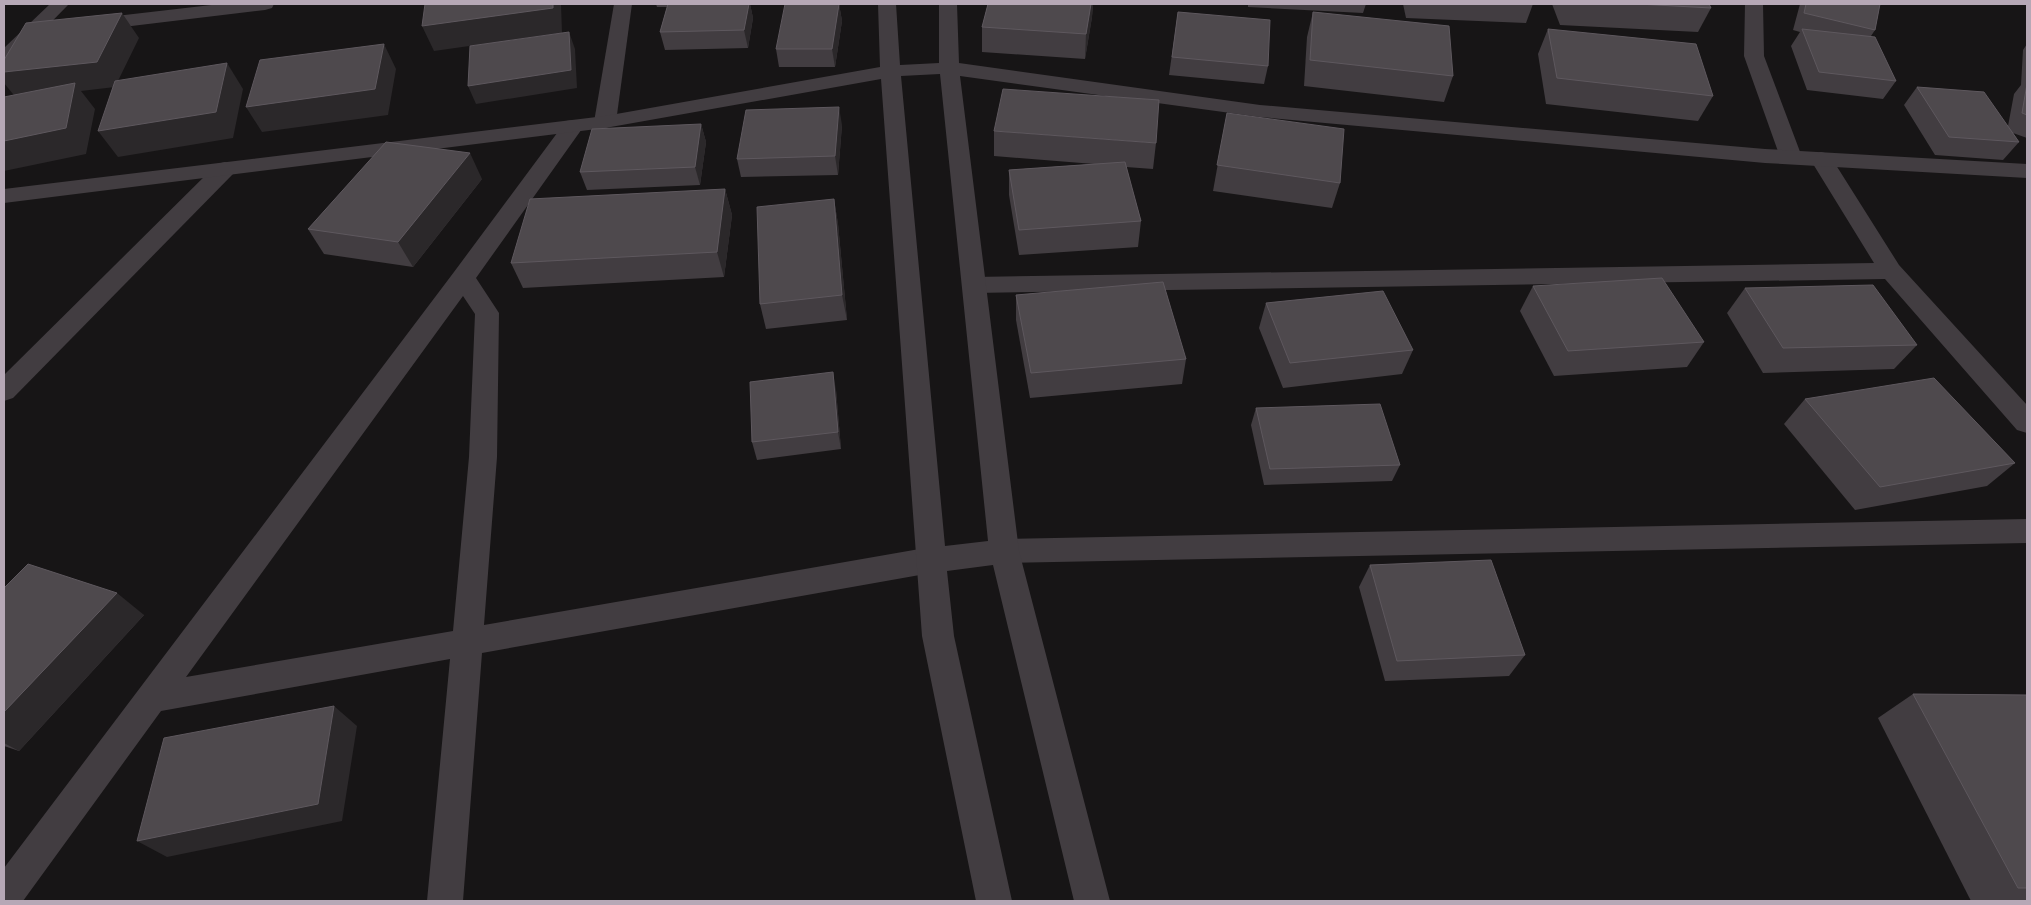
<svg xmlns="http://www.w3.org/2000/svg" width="2031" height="905" viewBox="0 0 2031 905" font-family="'Asap Condensed',sans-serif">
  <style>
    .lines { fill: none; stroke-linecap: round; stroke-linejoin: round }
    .minor { fill: #423d41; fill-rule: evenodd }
    .tertiary { fill: #423d41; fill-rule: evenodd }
    .wall { fill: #423d41 }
    .shaded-wall { fill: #2b282a }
    .building { fill: #4e494d; stroke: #5e585e }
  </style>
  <rect width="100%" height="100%" fill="#171516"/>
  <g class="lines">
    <g class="minor">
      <polygon points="50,4 69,4 11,63 4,65 4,48"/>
      <polygon points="220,4 274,4 272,8 265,10 90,31 83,29 80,25 83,21 90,19"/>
      <polygon points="614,4 632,4 616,122 612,126 605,128 598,126 594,122"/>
      <polygon points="1745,4 1763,4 1764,56 1802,157 1799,162 1791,164 1783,162 1780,157 1744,56"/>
      <path d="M573 120 580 121 584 126 476 278 499 313 497 457 484 625 931 547 941 551 946 560 941 569 931 573 482 653 463 901H427L450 659 161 711 23 901H4V868L454 272 566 121ZM463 296 475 314 469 457 453 631 186 677Z"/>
      <polygon points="1821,152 1829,154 1899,265 2027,405 2027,433 2017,430 1885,279 974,293 965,291 962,285 965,279 974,277 1874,263 1810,159 1813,154"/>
      <polygon points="225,162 233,164 236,169 233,174 13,398 4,401 4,375 217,164"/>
      <polygon points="2027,519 2027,543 1004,563 994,560 989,551 994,542 1004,539"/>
    </g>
    <path class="tertiary" d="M878 4H896L900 65 939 63V4H957L959 63 1260 105 1765 149 2027 164V178L1765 163 1260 117 960 76 1019 551 1110 901H1074L993 565 947 571 954 636 1012 901H976L922 636 881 79 605 128 4 203V189L605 116 880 67ZM940 74 988 541 945 546 901 76Z"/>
  </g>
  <g class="wall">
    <polygon points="656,4 750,4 753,18 748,48 665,50 660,32 667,7 657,7"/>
    <polygon points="839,4 842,21 835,67 779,67 776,49"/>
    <polygon points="988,4 1093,4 1092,17 1085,59 982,52 982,27"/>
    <polygon points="1248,4 1366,4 1363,13 1248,7"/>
    <polygon points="1403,4 1533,4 1526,23 1406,18"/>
    <polygon points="1552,4 1709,4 1711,8 1698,32 1560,25"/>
    <polygon points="1800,4 1880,4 1875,30 1871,36 1896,81 1883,99 1807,90 1791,46 1800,32 1793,30"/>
    <polygon points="1178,12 1268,66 1264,84 1169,75"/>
    <polygon points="1313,12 1453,76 1444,102 1304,86 1307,37"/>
    <polygon points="1548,29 1713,96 1698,121 1546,104 1538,54"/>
    <polygon points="2027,44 2027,138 2013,133 2019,142 2003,160 1935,155 1904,105 1917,87 2008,126 2014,94 2021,85 2023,50"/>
    <polygon points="1227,113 1340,183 1332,208 1213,191"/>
    <polygon points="701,124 706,142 700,185 587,190 580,172"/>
    <polygon points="842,125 838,175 741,177 737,159"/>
    <polygon points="994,131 1156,143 1153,169 1126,167 1141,221 1138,247 1019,255 1009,195 1009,170 1094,164 994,156"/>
    <polygon points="482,179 413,267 324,254 308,229"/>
    <polygon points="725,189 732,215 724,277 523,288 511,263"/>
    <polygon points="834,199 838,224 847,320 766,329 760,304"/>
    <polygon points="1533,286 1704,342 1687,367 1554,376 1520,311"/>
    <polygon points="1745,288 1917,345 1894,369 1763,373 1727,313"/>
    <polygon points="1016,295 1186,359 1182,384 1030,398 1016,320"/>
    <polygon points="1266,303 1413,350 1402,374 1283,388 1259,328"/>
    <polygon points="836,390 841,449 757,460 752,442"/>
    <polygon points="1805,399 2015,463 1987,486 1855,510 1784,424"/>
    <polygon points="1256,408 1400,465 1392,481 1264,485 1251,425"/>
    <polygon points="1370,565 1525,655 1509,676 1385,681 1359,587"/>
    <polygon points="4,588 144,615 19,751 4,746"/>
    <polygon points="1913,694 2027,695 2027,901 1971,901 1878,718"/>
  </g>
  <g class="shaded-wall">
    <polygon points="553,4 561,4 562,33 434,51 422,26"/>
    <polygon points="749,4 750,4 753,18 748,48 744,30"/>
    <polygon points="839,4 842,21 835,67 832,49"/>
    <polygon points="1091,4 1093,4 1092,17 1085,59 1086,34"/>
    <polygon points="122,13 139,38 115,87 81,91 95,109 86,154 4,171 4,141 17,99 4,83 4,72"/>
    <polygon points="569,32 575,49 577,88 476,104 468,86"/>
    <polygon points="384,44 396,69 388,115 262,132 246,107"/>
    <polygon points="227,63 243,89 233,138 118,157 98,131"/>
    <polygon points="839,107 842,125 838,175 835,156"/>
    <polygon points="701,124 706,142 700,185 695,167"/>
    <polygon points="470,153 482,179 413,267 398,242"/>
    <polygon points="725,189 732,215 724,277 717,252"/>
    <polygon points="834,199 838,224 847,320 842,295"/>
    <polygon points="833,372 836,390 841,449 838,432"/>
    <polygon points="117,593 144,615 19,751 4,743 4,712"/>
    <polygon points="334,706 357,726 342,821 167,857 137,841"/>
  </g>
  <g class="building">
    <polygon points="425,4 553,4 553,8 422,26"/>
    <polygon points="668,4 749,4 744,30 660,32"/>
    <polygon points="785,4 839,4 832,49 776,49"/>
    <polygon points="988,4 1091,4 1086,34 982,27"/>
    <polygon points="1638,4 1709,4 1711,8"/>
    <polygon points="1806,4 1880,4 1875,30 1804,13"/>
    <polygon points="1178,12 1270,20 1268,66 1172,57"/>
    <polygon points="1313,12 1449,26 1453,76 1310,60"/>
    <polygon points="122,13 97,62 4,72 4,60 26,23"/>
    <polygon points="1548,29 1696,44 1713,96 1557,78"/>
    <polygon points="1802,29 1875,37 1896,81 1819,72"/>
    <polygon points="569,32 571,70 468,86 470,46"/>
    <polygon points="384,44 375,89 246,107 260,60"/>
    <polygon points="227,63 216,112 98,131 115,81"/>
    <polygon points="75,83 66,128 4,141 4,97"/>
    <polygon points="2027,84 2027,115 2022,113"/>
    <polygon points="1917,87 1984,92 2019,142 1949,137"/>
    <polygon points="1003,89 1159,100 1156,143 994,131"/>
    <polygon points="839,107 835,156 737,159 746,110"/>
    <polygon points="1227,113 1344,129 1340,183 1217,165"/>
    <polygon points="701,124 695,167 580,172 592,129"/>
    <polygon points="386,142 470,153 398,242 308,229"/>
    <polygon points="1125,162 1141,221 1019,230 1009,170"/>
    <polygon points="725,189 717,252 511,263 530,199"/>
    <polygon points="834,199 842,295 760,304 757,207"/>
    <polygon points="1662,278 1704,342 1568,351 1533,286"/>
    <polygon points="1163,282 1186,359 1031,373 1016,295"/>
    <polygon points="1873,285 1917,345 1783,348 1745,288"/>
    <polygon points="1383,291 1413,350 1290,363 1266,303"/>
    <polygon points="833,372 838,432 752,442 750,382"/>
    <polygon points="1934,378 2015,463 1880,487 1805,399"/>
    <polygon points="1380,404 1400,465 1270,469 1256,408"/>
    <polygon points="1491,560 1525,655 1397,661 1370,565"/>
    <polygon points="28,564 117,593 4,712 4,588"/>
    <polygon points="1913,694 2027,695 2027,888 2018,888"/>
    <polygon points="334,706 318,804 137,841 164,738"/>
  </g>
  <rect width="2031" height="905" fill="none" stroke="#b6a8b6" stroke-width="10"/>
</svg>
